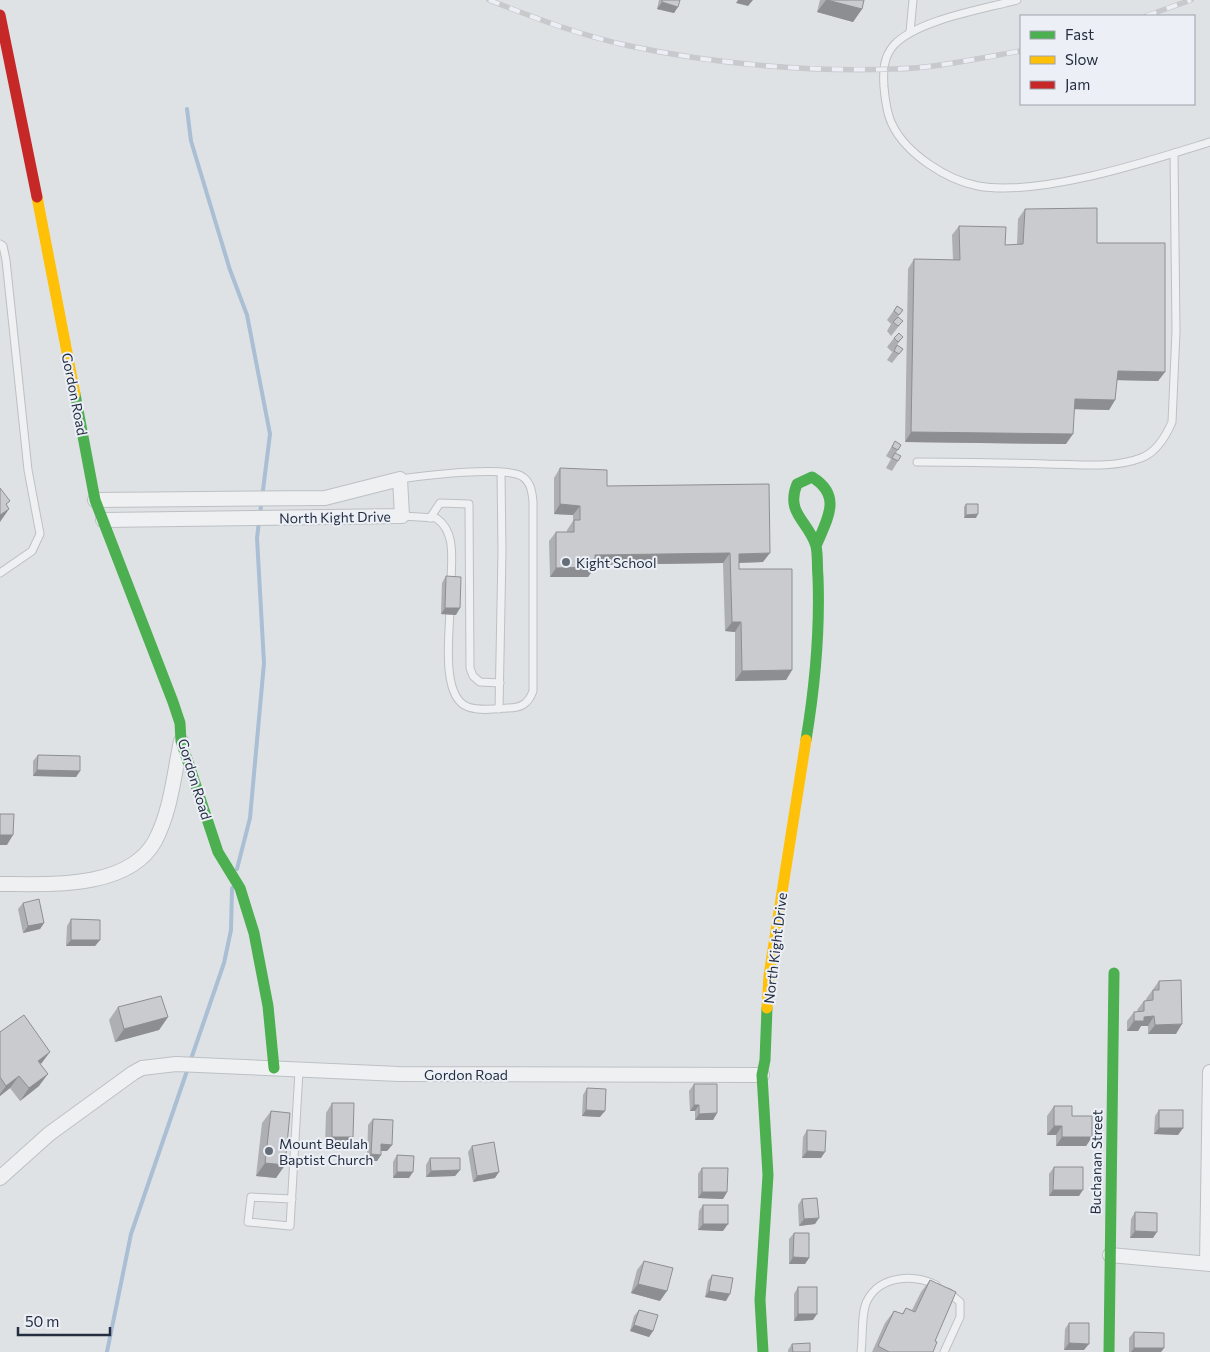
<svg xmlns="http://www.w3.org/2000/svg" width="1210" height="1352" viewBox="0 0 1210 1352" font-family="Commissioner,sans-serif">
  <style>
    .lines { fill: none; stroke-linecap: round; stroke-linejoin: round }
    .stream { stroke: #aabed4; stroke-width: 4 }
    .lane-casing { stroke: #bdc0c3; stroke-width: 9 }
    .street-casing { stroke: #bdc0c3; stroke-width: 16 }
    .lane { stroke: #eef0f2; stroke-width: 7 }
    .street { stroke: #eef0f2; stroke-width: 14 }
    .fast { stroke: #4caf50; stroke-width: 11 }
    .slow { stroke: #ffc107; stroke-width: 11 }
    .jam { stroke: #c62828; stroke-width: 11 }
    .rail-casing { stroke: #c7c9cd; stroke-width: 5.5 }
    .rail { stroke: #ecf0f6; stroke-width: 4; stroke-dasharray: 11; stroke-linecap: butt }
    .wall { fill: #adafb2 }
    .shaded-wall { fill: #8d8e91 }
    .building { fill: #c9cbcf; stroke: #8d8e91 }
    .poi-dot { fill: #656d7a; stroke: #ecf0f6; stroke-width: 2 }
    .labels { text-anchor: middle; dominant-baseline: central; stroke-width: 4; stroke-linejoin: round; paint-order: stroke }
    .street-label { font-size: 14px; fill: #242e40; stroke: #ecf0f6 }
    .poi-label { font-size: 14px; fill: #242e40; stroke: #ecf0f6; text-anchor: start }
  </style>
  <rect width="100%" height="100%" fill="#dfe2e5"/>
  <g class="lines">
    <g class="stream">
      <polyline points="187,109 191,141 230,270 247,315 270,434 260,514"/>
      <polyline points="237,869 250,818 264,663 257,538 259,521"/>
      <polyline points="190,1062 224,963 231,930 232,888"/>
      <polyline points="107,1352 131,1234 188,1068"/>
    </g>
    <g class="lane-casing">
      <g id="lane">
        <path d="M1017 0C984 9 917 20 894 45 883 57 883 72 884 87 885 98 887 114 892 124 906 154 947 180 978 186 1040 197 1149 161 1210 142"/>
        <polyline points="910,32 913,0"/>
        <polyline points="0,244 3,246 6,260 28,470 40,534 32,551 0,573"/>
        <path d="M917 462C961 462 1004 463 1047 464 1077 464 1112 469 1141 458 1157 452 1166 436 1172 422L1176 331 1174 153"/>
        <path d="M400 479C422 476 506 465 523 477 531 483 532 492 533 501V691C528 705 520 708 507 708 495 709 480 711 468 707 440 697 450 631 450 607"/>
        <path d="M402 516 436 518C457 532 451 561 451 584"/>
        <polyline points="430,518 440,503 469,504 470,668 473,676 480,682 500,683"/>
        <polyline points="499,709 502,551 501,473"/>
        <polyline points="292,1199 251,1197 248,1222 290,1226 299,1071"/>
        <path d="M861 1352C863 1338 861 1312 867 1301 880 1275 914 1274 936 1285"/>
        <polyline points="944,1352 960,1317 960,1302 948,1292"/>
      </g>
    </g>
    <g class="street-casing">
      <g id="street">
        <polyline points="95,500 325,498 400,479 402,516 103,520"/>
        <path d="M0 884C47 884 128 890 155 841 171 811 174 774 181 741"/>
        <polyline points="0,1178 49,1134 133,1073 142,1068 176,1064 399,1074 762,1075"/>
        <polyline points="1110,1255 1210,1264"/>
        <polyline points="1207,1263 1210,1072"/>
      </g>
    </g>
    <use href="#lane" class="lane"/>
    <use href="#street" class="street"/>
    <g class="fast">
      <polyline points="75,394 95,500 173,702 180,723 181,741 218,852 240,888 254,933 268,1006 274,1068"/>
      <path d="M806 740C815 686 820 632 818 577 817 567 818 555 816 546 809 521 785 514 797 484L812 477C843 496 827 519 816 546"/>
      <polyline points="763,1352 760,1300 768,1175 762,1075 765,1060 767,1008"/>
      <polyline points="1109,1352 1114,973"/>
    </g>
    <g class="slow">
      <polyline points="37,197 75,394"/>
      <polyline points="767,1008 769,975 806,740"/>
    </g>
    <polyline class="jam" points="0,15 37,197"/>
    <g class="rail-casing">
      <g id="rail">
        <path d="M489 0C535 18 582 36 630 46 714 64 808 72 894 69 937 68 979 58 1021 51"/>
        <polyline points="1146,16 1191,0"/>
      </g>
    </g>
    <use href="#rail" class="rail"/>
  </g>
  <g class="wall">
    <polygon points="659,0 680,0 674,13 657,9"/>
    <polygon points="820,0 864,0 862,9 853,22 817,12"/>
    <polygon points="1025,209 1097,243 1165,372 1158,381 1117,380 1115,400 1109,410 1074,409 1066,444 905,442 908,269 914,259 953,260 952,235 959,226 1005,245 1017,245 1018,219"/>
    <polygon points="897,306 903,310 897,318 903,321 891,336 887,331 891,324 887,320"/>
    <polygon points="903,337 897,345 903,349 892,363 887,360 895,348 892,352 887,347 894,338"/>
    <polygon points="895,441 901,445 896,453 898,461 892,471 886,468 891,459 886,456"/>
    <polygon points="560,468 607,486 763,562 739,563 739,569 792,670 786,680 735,681 735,632 725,631 723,563 595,565 595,567 588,577 550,577 549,541 556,532 567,532 567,530 573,521 573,515 554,514 554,478"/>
    <polygon points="966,504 976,518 964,518 964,507"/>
    <polygon points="446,576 456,615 441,614 442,583"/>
    <polygon points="38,755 80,771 76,777 33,776 33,761"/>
    <polygon points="23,903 44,923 40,929 23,933 18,909"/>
    <polygon points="71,919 100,940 95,946 66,946 67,926"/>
    <polygon points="1159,981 1176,1034 1148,1034 1148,1026 1141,1026 1138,1031 1127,1031 1127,1021 1134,1012 1138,1012 1137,1010 1144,1001 1146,1001 1146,999"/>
    <polygon points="118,1007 168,1017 159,1030 115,1042 109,1020"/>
    <polygon points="0,1032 41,1065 39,1086 20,1101 10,1088 0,1096"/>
    <polygon points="694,1084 717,1113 713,1120 695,1120 695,1111 690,1111 689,1091"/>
    <polygon points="587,1088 600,1117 582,1116 583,1095"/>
    <polygon points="332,1103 346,1147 325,1146 326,1113"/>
    <polygon points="1054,1106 1072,1116 1092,1137 1086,1146 1056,1146 1056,1135 1047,1135 1047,1116"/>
    <polygon points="1159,1110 1183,1128 1178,1135 1154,1134 1155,1116"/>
    <polygon points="271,1111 285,1165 276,1178 256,1176 262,1123"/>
    <polygon points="373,1119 392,1145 387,1151 381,1151 381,1155 377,1161 367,1161 368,1125"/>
    <polygon points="807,1130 821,1158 802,1158 803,1137"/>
    <polygon points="472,1146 495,1178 473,1182 468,1152"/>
    <polygon points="397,1155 409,1178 393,1178 393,1162"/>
    <polygon points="430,1158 460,1170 455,1176 426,1177 426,1165"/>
    <polygon points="1054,1167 1079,1196 1049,1196 1049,1174"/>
    <polygon points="702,1168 727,1192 723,1199 698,1198 698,1174"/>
    <polygon points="802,1199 815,1224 799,1226 798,1205"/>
    <polygon points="703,1205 723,1231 698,1230 699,1211"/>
    <polygon points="1135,1212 1153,1238 1130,1238 1131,1219"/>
    <polygon points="794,1233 809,1258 805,1264 789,1264 789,1239"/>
    <polygon points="644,1261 660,1301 631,1293 637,1270"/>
    <polygon points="712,1275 726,1301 705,1297 708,1281"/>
    <polygon points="930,1280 935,1341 933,1352 872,1352 885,1323 894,1311 902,1314 906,1308 912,1310 921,1292"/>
    <polygon points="798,1287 813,1320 794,1321 794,1294"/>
    <polygon points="639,1310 653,1331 649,1337 630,1331 634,1316"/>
    <polygon points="1069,1323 1084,1350 1064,1350 1065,1329"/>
    <polygon points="1134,1332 1164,1348 1161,1352 1129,1352 1129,1338"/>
    <polygon points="792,1344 810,1352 788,1352 788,1350"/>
  </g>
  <g class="shaded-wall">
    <polygon points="738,0 753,0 748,6 736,3"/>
    <polygon points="826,0 827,0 862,9 853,22 817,12"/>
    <polygon points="662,2 678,7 674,13 657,9"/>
    <polygon points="1118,371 1165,372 1158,381 1111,380"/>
    <polygon points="1075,399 1115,400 1109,410 1068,409"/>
    <polygon points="911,432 1073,434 1066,444 905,442"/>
    <polygon points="560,504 580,506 573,515 554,514"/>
    <polygon points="9,509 0,522 0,515"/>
    <polygon points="978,514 976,518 964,518 966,515"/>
    <polygon points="730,553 723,563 588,565 595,555"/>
    <polygon points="770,553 763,562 733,563 739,554"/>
    <polygon points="595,567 588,577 550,577 556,568"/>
    <polygon points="445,608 460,608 456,615 441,614"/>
    <polygon points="732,622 741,622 735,632 725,631"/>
    <polygon points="792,670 786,680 735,681 742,671"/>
    <polygon points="37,770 80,771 76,777 33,776"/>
    <polygon points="0,835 13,835 7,845 0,845"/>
    <polygon points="44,923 40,929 23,933 28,926"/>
    <polygon points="71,940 100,940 95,946 66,946"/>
    <polygon points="1154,1016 1148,1026 1141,1026 1138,1031 1127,1031 1134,1021 1144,1017"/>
    <polygon points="168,1017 159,1030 115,1042 124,1029"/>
    <polygon points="1182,1024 1176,1034 1148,1034 1155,1025"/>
    <polygon points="50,1052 41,1064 38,1061"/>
    <polygon points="48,1074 39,1086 20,1101 29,1088"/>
    <polygon points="19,1076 10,1088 0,1096 0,1094 6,1086"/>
    <polygon points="694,1105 699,1105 695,1111 690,1111"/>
    <polygon points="586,1110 605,1111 600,1117 582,1116"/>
    <polygon points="717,1113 713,1120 695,1120 699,1114"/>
    <polygon points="1054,1126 1062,1126 1056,1135 1047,1135"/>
    <polygon points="1159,1128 1183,1128 1178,1135 1154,1134"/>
    <polygon points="332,1137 353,1137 346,1147 325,1146"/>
    <polygon points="1062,1137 1092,1137 1086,1146 1056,1146"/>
    <polygon points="381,1144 392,1145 387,1151 377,1151"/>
    <polygon points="807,1151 825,1152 821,1158 802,1158"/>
    <polygon points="371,1154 381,1155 377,1161 367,1161"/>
    <polygon points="265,1163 285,1165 276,1178 256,1176"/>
    <polygon points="460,1170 455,1176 426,1177 431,1171"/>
    <polygon points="397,1172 413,1172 409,1178 393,1178"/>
    <polygon points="499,1172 495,1178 473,1182 477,1176"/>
    <polygon points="1053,1190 1083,1190 1079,1196 1049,1196"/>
    <polygon points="702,1192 727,1192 723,1199 698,1198"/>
    <polygon points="819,1218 815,1224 799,1226 804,1219"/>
    <polygon points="703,1224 728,1224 723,1231 698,1230"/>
    <polygon points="1135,1231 1157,1232 1153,1238 1130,1238"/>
    <polygon points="793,1257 809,1258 805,1264 789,1264"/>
    <polygon points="638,1284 667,1291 660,1301 631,1293"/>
    <polygon points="709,1291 730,1294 726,1301 705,1297"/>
    <polygon points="798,1314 817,1314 813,1320 794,1321"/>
    <polygon points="634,1325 653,1331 649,1337 630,1331"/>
    <polygon points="1069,1343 1089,1344 1084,1350 1064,1350"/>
    <polygon points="1134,1348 1164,1348 1161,1352 1131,1352"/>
  </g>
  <g class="building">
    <polygon points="662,0 680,0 678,7 662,2"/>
    <polygon points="827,0 864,0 862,9"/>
    <polygon points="1097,208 1097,243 1165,243 1165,372 1118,371 1115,400 1075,399 1073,434 911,432 914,259 960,260 959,226 1006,227 1005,245 1023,244 1025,209"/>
    <polygon points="897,306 903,310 899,315 894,311"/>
    <polygon points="898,317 903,321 898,326 893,322"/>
    <polygon points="899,333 903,337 898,342 894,338"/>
    <polygon points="897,345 903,349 899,354 894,351"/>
    <polygon points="895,441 901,445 898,450 892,447"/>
    <polygon points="895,453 901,456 898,461 892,458"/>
    <polygon points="560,468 607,470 607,486 769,484 770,553 739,554 739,569 792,569 792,670 742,671 741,622 732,622 730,553 595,555 595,567 556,568 556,532 574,532 574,520 580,520 580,506 560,504"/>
    <polygon points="0,488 10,501 6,504 9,509 0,515"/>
    <polygon points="966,504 978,504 978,514 966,515"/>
    <polygon points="446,576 461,577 460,608 445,608"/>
    <polygon points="38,755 80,756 80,771 37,770"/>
    <polygon points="0,814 14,814 13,835 0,835"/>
    <polygon points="39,899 44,923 28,926 23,903"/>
    <polygon points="71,919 100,920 100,940 71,940"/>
    <polygon points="1181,980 1182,1024 1155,1025 1154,1016 1144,1017 1144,1021 1134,1021 1134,1012 1144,1011 1144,1001 1153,1000 1153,990 1159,990 1159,981"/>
    <polygon points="161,996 168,1017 124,1029 118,1007"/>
    <polygon points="24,1015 50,1052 38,1061 48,1074 29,1088 19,1076 6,1086 0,1077 0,1032"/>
    <polygon points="694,1084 717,1084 717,1113 699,1114 699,1105 694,1105"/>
    <polygon points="587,1088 606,1089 605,1111 586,1110"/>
    <polygon points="332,1103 354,1103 353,1137 332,1137"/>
    <polygon points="1054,1106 1072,1106 1072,1116 1092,1116 1092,1137 1062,1137 1062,1126 1054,1126"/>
    <rect x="1159" y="1110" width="24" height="18"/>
    <polygon points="271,1111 290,1113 285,1165 265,1163"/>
    <polygon points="373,1119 393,1120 392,1145 381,1144 381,1155 371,1154"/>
    <polygon points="807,1130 826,1131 825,1152 807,1151"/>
    <polygon points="494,1142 499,1172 477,1176 472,1146"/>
    <polygon points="397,1155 414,1156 413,1172 397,1172"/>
    <polygon points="430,1158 460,1158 460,1170 431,1171"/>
    <polygon points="1054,1167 1083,1167 1083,1190 1053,1190"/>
    <polygon points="702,1168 728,1168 727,1192 702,1192"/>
    <polygon points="817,1198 819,1218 804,1219 802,1199"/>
    <rect x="703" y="1205" width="25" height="19"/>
    <polygon points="1135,1212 1157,1213 1157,1232 1135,1231"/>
    <polygon points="794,1233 809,1233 809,1258 793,1257"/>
    <polygon points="644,1261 673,1268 667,1291 638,1284"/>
    <polygon points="712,1275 733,1278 730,1294 709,1291"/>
    <polygon points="930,1280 956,1292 935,1341 937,1342 933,1352 889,1352 878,1346 894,1311 903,1314 906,1308 915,1312"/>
    <rect x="798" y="1287" width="19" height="27"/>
    <polygon points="639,1310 658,1315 653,1331 634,1325"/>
    <polygon points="1069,1323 1089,1323 1089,1344 1069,1343"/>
    <polygon points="1134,1332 1164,1333 1164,1348 1134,1348"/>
    <polygon points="810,1343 810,1352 793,1352 792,1344"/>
  </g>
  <g class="poi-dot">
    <circle cx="566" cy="562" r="5"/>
    <circle cx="269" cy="1151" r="5"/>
  </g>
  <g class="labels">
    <g class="street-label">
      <text transform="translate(75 394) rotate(79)">Gordon Road</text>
      <text transform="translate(335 517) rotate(-1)">North Kight Drive</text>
      <text transform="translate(195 779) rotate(73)">Gordon Road</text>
      <text transform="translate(775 948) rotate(-83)">North Kight Drive</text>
      <text x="466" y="1074">Gordon Road</text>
      <text transform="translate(1096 1162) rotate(-89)">Buchanan Street</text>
    </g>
    <g class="poi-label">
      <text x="576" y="562">Kight School</text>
      <text x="279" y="1143">Mount Beulah<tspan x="279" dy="16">Baptist Church</tspan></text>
    </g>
  </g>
  <rect x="1020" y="15" width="175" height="90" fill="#ecf0f6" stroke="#9ca2ad"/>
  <rect x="1030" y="31" width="25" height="8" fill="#4caf50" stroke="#9ca2ad"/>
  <text x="1065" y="40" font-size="15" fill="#242e40">Fast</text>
  <rect x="1030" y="56" width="25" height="8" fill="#ffc107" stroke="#9ca2ad"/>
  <text x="1065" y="65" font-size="15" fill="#242e40">Slow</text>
  <rect x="1030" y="81" width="25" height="8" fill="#c62828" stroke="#9ca2ad"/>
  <text x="1065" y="90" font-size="15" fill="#242e40">Jam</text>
  <path d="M18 1327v8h92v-8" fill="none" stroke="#242e40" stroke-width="2.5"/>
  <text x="25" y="1327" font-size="15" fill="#242e40" stroke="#ecf0f6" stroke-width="4" paint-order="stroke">50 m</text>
</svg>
